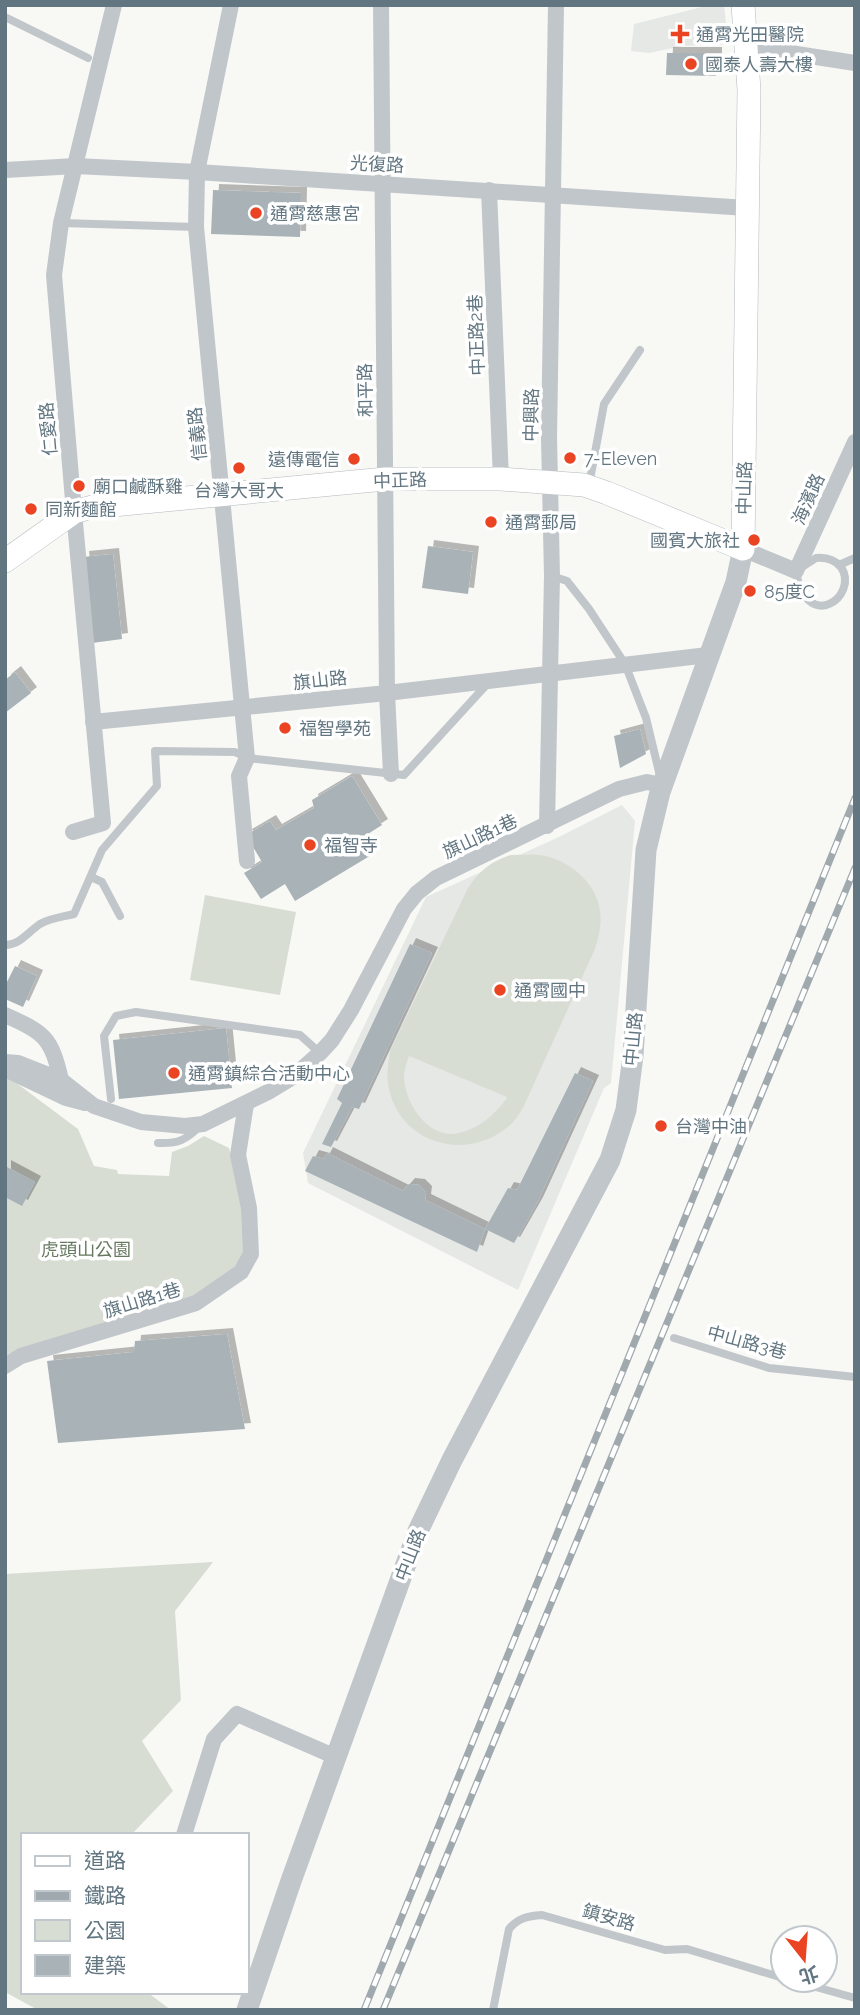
<svg xmlns="http://www.w3.org/2000/svg" width="860" height="2015" viewBox="0 0 860 2015" font-family="Raleway,'Noto Sans TC',sans-serif">
  <style>
    .built { fill: #e6e8e6 }
    .green { fill: #d8ddd4; fill-rule: evenodd }
    .building { fill: #a8b2b7; filter: url(#shadow) }
    .lines { fill: none; stroke-linecap: round; stroke-linejoin: round }
    .secondary-casing { stroke: #b3babe; stroke-width: 24 }
    .service { stroke: #c1c6ca; stroke-width: 8 }
    .minor { stroke: #c1c6ca; stroke-width: 16 }
    .tertiary { stroke: #c1c6ca; stroke-width: 21 }
    .secondary { stroke: #fff; stroke-width: 23 }
    .rail-casing { stroke: #a0a9ae; stroke-width: 7 }
    .rail { stroke: #fff; stroke-width: 4.5; stroke-dasharray: 13; stroke-linecap: butt }
    .poi-dot { fill: #ea4423; stroke: #fff; stroke-width: 2.5 }
    .labels { text-anchor: middle; dominant-baseline: central; stroke-width: 7; stroke-linejoin: round; paint-order: stroke }
    .poi-label { font-size: 18px; fill: #627681; stroke: #fff; text-anchor: start }
    .street-label { font-size: 18px; fill: #627681; stroke: #fff }
    .park-label { font-size: 18px; fill: #677961; stroke: #fff }
  </style>
  <defs>
    <filter id="shadow"><feDropShadow dx="6" dy="-6" stdDeviation="0" flood-color="#0004"/></filter>
  </defs>
  <rect width="100%" height="100%" fill="#f8f8f5"/>
  <g class="built">
    <polygon points="710,5 724,5 728,44 683,46 649,53 631,51 634,24"/>
    <polygon points="622,805 635,821 611,1083 604,1088 518,1290 308,1183 303,1153 426,897 559,837"/>
  </g>
  <g class="green">
    <path d="M511 855C520 855 530 854 539 855 567 858 597 882 600 911 602 924 599 936 595 949L523 1108C519 1114 515 1121 509 1126 468 1162 401 1145 389 1089 386 1077 388 1064 390 1051L467 890C479 871 490 862 511 855ZM409 1056 507 1097V1098C495 1114 480 1128 459 1133 429 1140 405 1104 404 1077 404 1071 407 1062 409 1056Z"/>
    <polygon points="205,895 296,912 280,995 190,980"/>
    <path d="M5 1067 15 1082 78 1129 94 1166 117 1170 118 1174 169 1176 172 1152 188 1146 204 1136 229 1148C234 1172 252 1232 245 1253 239 1272 196 1298 178 1304 128 1322 74 1334 23 1348L5 1356Z"/>
    <polygon points="213,1562 175,1611 181,1700 142,1741 173,1791 131,1835 23,1835 23,1992 147,1992 171,2010 38,2010 5,1992 5,1574"/>
  </g>
  <g class="building">
    <polygon points="667,53 716,53 716,76 666,75"/>
    <polygon points="213,190 301,193 300,237 211,234"/>
    <polygon points="428,546 473,552 468,594 422,588"/>
    <polygon points="113,554 122,639 92,643 83,557"/>
    <polygon points="15,672 31,693 5,713 5,680"/>
    <polygon points="640,729 646,754 620,768 614,736"/>
    <polygon points="352,776 382,825 363,837 373,854 295,901 285,884 261,899 244,873 262,862 246,835 270,821 276,830 314,808 312,800"/>
    <polygon points="410,944 432,953 359,1109 352,1107 331,1147 322,1144 342,1103 337,1099"/>
    <polygon points="15,966 37,976 23,1007 5,999 5,986"/>
    <polygon points="226,1028 232,1088 119,1099 113,1040"/>
    <polygon points="575,1073 593,1081 537,1203 514,1243 485,1229 508,1188 517,1190"/>
    <polygon points="327,1153 403,1191 409,1184 419,1185 426,1192 425,1200 485,1229 477,1252 305,1171 313,1156 324,1159"/>
    <polygon points="5,1166 35,1182 22,1206 5,1197"/>
    <polygon points="227,1334 245,1429 58,1443 47,1361 134,1352 135,1341"/>
  </g>
  <g class="lines">
    <g class="secondary-casing">
      <polyline id="secondary" points="5,561 74,512 92,507 385,479 501,479 584,485 607,493 743,549 749,90 743,5"/>
    </g>
    <g class="service">
      <polyline points="5,17 88,58"/>
      <polyline points="61,223 196,227"/>
      <polyline points="589,485 604,404 640,350"/>
      <path d="M816 558C826 557 834 559 841 567 860 596 806 635 796 571Z"/>
      <polyline points="839,565 855,558"/>
      <polyline points="552,576 567,581 589,609 625,664 646,718 660,776"/>
      <polyline points="91,877 102,882 120,916"/>
      <path d="M5 945C20 945 28 932 40 924 50 918 62 917 74 914L102 850 157 786 155 751 235 752 247 758 404 775 489 682"/>
      <polyline points="111,1099 104,1036 116,1016 136,1012 300,1035 320,1053"/>
      <path d="M158 1143C178 1144 186 1140 200 1126"/>
      <polyline points="674,1338 769,1368 855,1377"/>
      <polyline points="791,1980 855,1998"/>
      <path d="M493 2010 509 1929C518 1918 528 1916 542 1915L665 1950 687 1949 783 1978"/>
    </g>
    <g class="minor">
      <polyline points="231,5 197,172 196,227 247,758 239,776 247,861"/>
      <polyline points="381,5 387,693 391,774"/>
      <polyline points="745,46 855,63"/>
      <polyline points="5,170 76,166 197,172 747,208"/>
      <polyline points="489,190 501,479"/>
      <polyline points="743,549 796,571 855,442"/>
      <polyline points="93,722 387,693 708,655"/>
      <polyline points="547,826 552,576 549,437 556,5"/>
      <polyline points="73,832 103,823 74,512 54,275 61,223 114,5"/>
      <path d="M5 1015C45 1033 51 1037 61 1080"/>
      <polyline points="5,1062 18,1063 61,1080 94,1106 141,1122 185,1126 203,1124 270,1091 293,1077 320,1053 332,1040 351,1010 404,909 417,893 436,878 619,789 647,782 662,785"/>
      <polyline points="5,1069 66,1098 85,1103"/>
      <polyline points="5,1366 21,1356 196,1303 241,1272 251,1254 249,1208 238,1155 246,1104"/>
      <polyline points="184,1835 214,1739 237,1714 336,1757"/>
    </g>
    <polyline class="tertiary" points="247,2010 291,1881 418,1531 452,1460 610,1160 626,1110 633,1056 646,850 660,792 736,582 743,549"/>
    <use href="#secondary" class="secondary"/>
    <g class="rail-casing">
      <g id="rail">
        <polyline points="364,2010 855,798"/>
        <polyline points="383,2010 855,868"/>
      </g>
    </g>
    <use href="#rail" class="rail"/>
  </g>
  <g class="poi-dot">
    <path d="M676.5 23.5h7v7h7v7h-7v7h-7v-7h-7v-7h7z"/>
    <circle cx="691" cy="64" r="7"/>
    <circle cx="256" cy="213" r="7"/>
    <circle cx="570" cy="458" r="7"/>
    <circle cx="354" cy="459" r="7"/>
    <circle cx="239" cy="468" r="7"/>
    <circle cx="79" cy="486" r="7"/>
    <circle cx="31" cy="509" r="7"/>
    <circle cx="491" cy="522" r="7"/>
    <circle cx="754" cy="540" r="7"/>
    <circle cx="750" cy="591" r="7"/>
    <circle cx="285" cy="728" r="7"/>
    <circle cx="310" cy="845" r="7"/>
    <circle cx="500" cy="990" r="7"/>
    <circle cx="174" cy="1073" r="7"/>
    <circle cx="661" cy="1126" r="7"/>
  </g>
  <g class="labels">
    <g class="poi-label">
      <text x="696" y="34">通霄光田醫院</text>
      <text x="705" y="64">國泰人壽大樓</text>
      <text x="270" y="213">通霄慈惠宮</text>
      <text x="584" y="458">7-Eleven</text>
      <text x="340" y="459" text-anchor="end">遠傳電信</text>
      <text x="93" y="486">廟口鹹酥雞</text>
      <text x="239" y="490" text-anchor="middle">台灣大哥大</text>
      <text x="45" y="509">同新麵館</text>
      <text x="505" y="522">通霄郵局</text>
      <text x="740" y="540" text-anchor="end">國賓大旅社</text>
      <text x="764" y="591">85度C</text>
      <text x="299" y="728">福智學苑</text>
      <text x="324" y="845">福智寺</text>
      <text x="514" y="990">通霄國中</text>
      <text x="188" y="1073">通霄鎮綜合活動中心</text>
      <text x="675" y="1126">台灣中油</text>
    </g>
    <g class="street-label">
      <text transform="translate(377 164) rotate(3)">光復路</text>
      <text transform="translate(476 335) rotate(-92)">中正路2巷</text>
      <text transform="translate(365 390) rotate(-91)">和平路</text>
      <text transform="translate(531 415) rotate(-89)">中興路</text>
      <text transform="translate(48 429) rotate(-95)">仁愛路</text>
      <text transform="translate(197 434) rotate(-96)">信義路</text>
      <text transform="translate(400 480) rotate(-2)">中正路</text>
      <text transform="translate(744 488) rotate(-89)">中山路</text>
      <text transform="translate(808 499) rotate(-66)">海濱路</text>
      <text transform="translate(320 680) rotate(-6)">旗山路</text>
      <text transform="translate(480 836) rotate(-25)">旗山路1巷</text>
      <text transform="translate(633 1039) rotate(-85)">中山路</text>
      <text transform="translate(142 1300) rotate(-17)">旗山路1巷</text>
      <text transform="translate(747 1342) rotate(15)">中山路3巷</text>
      <text transform="translate(410 1555) rotate(-69)">中山路</text>
      <text transform="translate(609 1917) rotate(16)">鎮安路</text>
    </g>
    <g class="park-label">
      <text x="86" y="1249">虎頭山公園</text>
    </g>
  </g>
  <rect width="860" height="2015" fill="none" stroke="#627681" stroke-width="14"/>
  <rect x="21" y="1833" width="228" height="161" fill="#ffffff" stroke="#c0c8cd" stroke-width="2"/>
  <rect x="35" y="1856" width="35" height="10" fill="#ffffff" stroke="#c0c8cd" stroke-width="2"/>
  <text x="84" y="1868" font-size="21" fill="#627681">道路</text>
  <rect x="35" y="1891" width="35" height="10" fill="#a0a9ae" stroke="#c0c8cd" stroke-width="2"/>
  <text x="84" y="1903" font-size="21" fill="#627681">鐵路</text>
  <rect x="35" y="1920" width="35" height="21" fill="#d8ddd4" stroke="#c0c8cd" stroke-width="2"/>
  <text x="84" y="1938" font-size="21" fill="#627681">公園</text>
  <rect x="35" y="1955" width="35" height="21" fill="#a8b2b7" stroke="#c0c8cd" stroke-width="2"/>
  <text x="84" y="1973" font-size="21" fill="#627681">建築</text>
  <g transform="translate(804 1959) rotate(163)"><circle r="33" fill="#ffffff" stroke="#c0c8cd" stroke-width="2"/>
  <path d="M0-5L12 26L0 18L-12 26Z" fill="#ea4423"/>
  <text y="-10" font-size="19" font-weight="bold" text-anchor="middle" fill="#627681">北</text>
  </g>
</svg>
